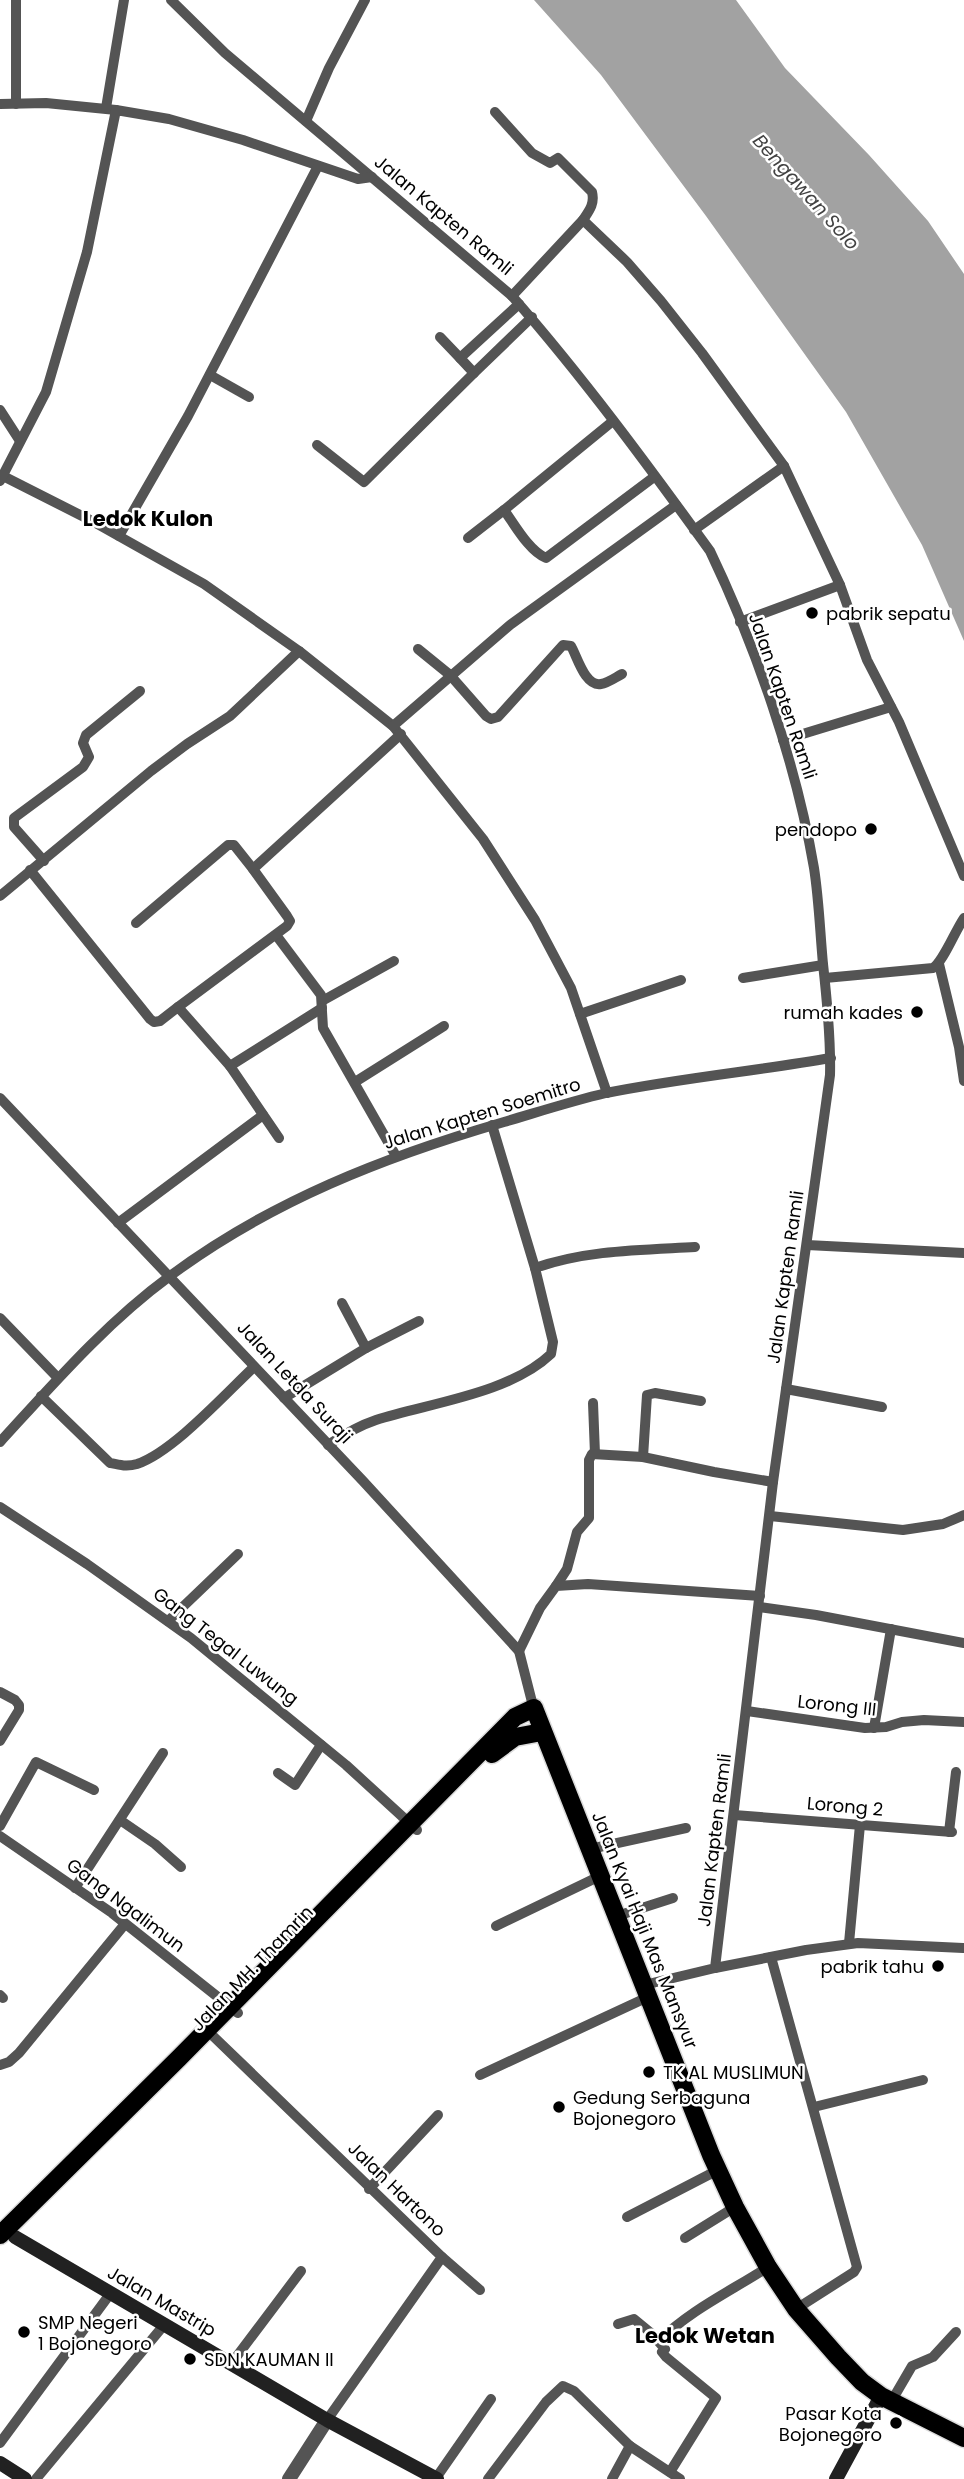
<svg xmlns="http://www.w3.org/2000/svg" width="964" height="2479" viewBox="0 0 964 2479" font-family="Poppins,sans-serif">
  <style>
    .water { fill: #a2a2a2 }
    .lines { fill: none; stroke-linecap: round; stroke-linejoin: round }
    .primary-casing { stroke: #dbdbdb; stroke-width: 21 }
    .minor { stroke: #545454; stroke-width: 10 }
    .tertiary { stroke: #545454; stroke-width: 14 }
    .secondary { stroke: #212121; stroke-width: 14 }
    .primary { stroke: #000; stroke-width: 18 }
    .poi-dot { fill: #000; stroke: #fff; stroke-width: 2.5 }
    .labels { text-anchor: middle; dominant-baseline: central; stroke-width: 5; stroke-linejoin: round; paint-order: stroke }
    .street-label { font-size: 18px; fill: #000; stroke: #fff }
    .poi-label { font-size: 18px; fill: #000; stroke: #fff; text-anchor: start }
    .water-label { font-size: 19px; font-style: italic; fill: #434343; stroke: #fff }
    .quarter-label { font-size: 21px; font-weight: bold; fill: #000; stroke: #fff }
  </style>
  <rect width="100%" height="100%" fill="#fff"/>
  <polygon class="water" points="534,0 736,0 785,68 869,155 928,221 964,274 964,641 922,545 846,412 706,216 601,75"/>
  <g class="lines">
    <g class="primary-casing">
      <g id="primary">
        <polyline points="492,1754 515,1737 542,1732"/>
        <polyline points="0,2235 179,2058 515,1717 534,1708 711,2155 735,2207 768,2267 796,2309 838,2357 862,2382 881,2396 964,2438"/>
      </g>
    </g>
    <g class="minor">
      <polyline points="16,0 16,104"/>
      <path d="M171 0 225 53 512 296C583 377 647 464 710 551 756 647 796 763 814 868 819 900 820 932 823 964 827 1000 831 1038 830 1075L773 1482 715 1968 644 1985"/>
      <polyline points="0,104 46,103 116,110"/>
      <polyline points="106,108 124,0"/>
      <path d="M495 112 532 153 550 163 558 158 592 192C595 204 589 211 583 220L512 296"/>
      <polyline points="306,121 329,68 365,0"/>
      <polyline points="583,220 627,262 661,301 702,353 784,466 840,585 867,660 899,722 964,876"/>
      <polyline points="519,304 460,358 474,373 532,317"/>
      <polyline points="440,337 460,358"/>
      <polyline points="210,375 249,397"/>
      <polyline points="0,410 20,441"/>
      <polyline points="317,445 364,482 474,373"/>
      <polyline points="3,476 92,521 204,584 299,651 393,726 483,839 535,920 571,988 607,1093"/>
      <polyline points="0,481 46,392 87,252 116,110 169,119 243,140 358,179 372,177"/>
      <polyline points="504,510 613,421"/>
      <polyline points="694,530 784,466"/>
      <polyline points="119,536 188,416 318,166"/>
      <path d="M468 538 504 510C515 525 529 551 546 558L654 477"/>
      <polyline points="740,622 840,585"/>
      <path d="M418 649 450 675 486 716 491 719 498 717 563 645 571 646C577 656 585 687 601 684 608 683 616 677 622 674"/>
      <polyline points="393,726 510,625 676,505"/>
      <polyline points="783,740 891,707"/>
      <polyline points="44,861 14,827 14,818 83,767 89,757 83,743 86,735 140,691"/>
      <polyline points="30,870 150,1019 154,1022 160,1021 178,1007 230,1066 279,1138"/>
      <polyline points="0,896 151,771 187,744 230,716 299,651"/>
      <polyline points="136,923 228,845 234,845 253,869"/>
      <polyline points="276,935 321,995 323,1028 396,1156"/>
      <polyline points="939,964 959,1047 964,1081"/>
      <polyline points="743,978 823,965"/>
      <path d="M825 978 933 968C943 962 955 931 964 918"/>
      <polyline points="322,1001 394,961"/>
      <polyline points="178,1007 287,926 290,921 287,916 253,869 401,734"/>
      <polyline points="580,1014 681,980"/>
      <polyline points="230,1066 322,1008"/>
      <polyline points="355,1082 444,1026"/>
      <polyline points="0,1098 363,1481 519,1651 532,1702"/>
      <polyline points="118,1223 263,1115"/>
      <polyline points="807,1245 964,1253"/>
      <path d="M535 1268C586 1250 641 1250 695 1247"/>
      <polyline points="0,1318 57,1377"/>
      <polyline points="366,1348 419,1321"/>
      <polyline points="786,1389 882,1407"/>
      <path d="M41 1396 110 1463C119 1465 127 1467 137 1464 173 1452 225 1394 254 1367"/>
      <polyline points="284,1398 366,1348 342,1303"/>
      <polyline points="593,1403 595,1454"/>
      <path d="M0 1442C54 1383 106 1323 170 1276 271 1201 384 1157 504 1122 538 1112 572 1101 606 1093 680 1078 756 1071 831 1058"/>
      <path d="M328 1445C343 1435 358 1426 376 1420 429 1403 509 1394 551 1354L553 1342 535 1268 492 1125"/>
      <polyline points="643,1457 647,1395 655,1393 701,1401"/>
      <polyline points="0,1507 87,1564 191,1638 346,1765 417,1830"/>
      <polyline points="770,1516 903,1530 943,1524 964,1515"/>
      <polyline points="556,1586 567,1569 577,1532 589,1518 589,1460 592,1454 643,1457 714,1472 773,1482"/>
      <polyline points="759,1607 816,1615 964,1643"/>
      <polyline points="168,1621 238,1554"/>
      <polyline points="519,1651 540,1608 556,1586 588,1584 760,1596"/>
      <polyline points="0,1692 15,1700 19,1705 19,1710 0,1741"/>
      <polyline points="747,1711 865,1728 886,1727 902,1722 924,1720 964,1722"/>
      <polyline points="874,1728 891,1629"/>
      <polyline points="278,1773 295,1785 321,1745"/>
      <polyline points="734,1815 952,1832"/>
      <polyline points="120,1820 155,1844 181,1867"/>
      <polyline points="0,1826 36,1762 94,1790"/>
      <polyline points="949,1832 956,1772"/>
      <polyline points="0,1836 112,1913 238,2013"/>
      <polyline points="590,1849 686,1828"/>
      <polyline points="75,1888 163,1753"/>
      <polyline points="617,1916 673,1898"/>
      <polyline points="496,1926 600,1876"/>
      <polyline points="849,1943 860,1825"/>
      <polyline points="771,1957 857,2267 854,2272 796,2309"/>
      <polyline points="715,1968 806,1950 858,1943 963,1948"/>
      <polyline points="0,1995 3,1998"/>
      <polyline points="214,2037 442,2257 327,2420"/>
      <polyline points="0,2065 9,2062 19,2053 125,1924"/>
      <polyline points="480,2075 648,1997"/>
      <polyline points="814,2107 923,2080"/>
      <polyline points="369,2189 438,2115"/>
      <polyline points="627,2217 718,2170"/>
      <polyline points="685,2238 735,2207"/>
      <polyline points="442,2257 480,2290"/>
      <polyline points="618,2324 634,2319 651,2333 665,2349 662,2352 666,2357 716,2398 670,2472"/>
      <path d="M659 2341C690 2310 731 2291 768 2267"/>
      <polyline points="231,2364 301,2271"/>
      <polyline points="891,2402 912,2366 933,2357 956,2332"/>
      <polyline points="0,2443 110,2294"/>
      <polyline points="436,2478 491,2399"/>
      <polyline points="36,2479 164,2325"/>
      <polyline points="488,2479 546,2402 563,2386 574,2391 630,2446 680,2479"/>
      <polyline points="612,2479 630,2446"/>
    </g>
    <polyline class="tertiary" points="289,2479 327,2420"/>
    <g class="secondary">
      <polyline points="15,2237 327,2420 437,2479"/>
      <polyline points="0,2463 25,2479"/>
      <polyline points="836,2479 881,2396"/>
    </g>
    <use href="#primary" class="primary"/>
  </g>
  <g class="poi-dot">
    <circle cx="812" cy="613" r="7"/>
    <circle cx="871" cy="829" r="7"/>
    <circle cx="917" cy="1012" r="7"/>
    <circle cx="938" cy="1966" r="7"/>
    <circle cx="649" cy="2072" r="7"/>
    <circle cx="559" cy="2107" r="7"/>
    <circle cx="24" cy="2332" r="7"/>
    <circle cx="190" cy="2359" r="7"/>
    <circle cx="896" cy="2423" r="7"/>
  </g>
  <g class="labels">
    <g class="street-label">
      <text transform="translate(444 215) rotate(40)">Jalan Kapten Ramli</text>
      <text transform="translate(783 696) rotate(71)">Jalan Kapten Ramli</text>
      <text transform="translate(482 1113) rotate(-17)">Jalan Kapten Soemitro</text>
      <text transform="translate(785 1277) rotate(-82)">Jalan Kapten Ramli</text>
      <text transform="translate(295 1382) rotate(47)">Jalan Letda Suraji</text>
      <text transform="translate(226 1646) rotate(38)">Gang Tegal Luwung</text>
      <text transform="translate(837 1705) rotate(6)">Lorong III</text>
      <text transform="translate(845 1806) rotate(5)">Lorong 2</text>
      <text transform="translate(714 1840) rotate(-83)">Jalan Kapten Ramli</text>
      <text transform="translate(126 1905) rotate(37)">Gang Ngalimun</text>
      <text transform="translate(645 1930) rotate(68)">Jalan Kyai Haji Mas Mansyur</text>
      <text transform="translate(252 1968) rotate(-46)">Jalan MH. Thamrin</text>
      <text transform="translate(397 2189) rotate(44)">Jalan Hartono</text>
      <text transform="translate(162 2301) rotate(30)">Jalan Mastrip</text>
    </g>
    <g class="poi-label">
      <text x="826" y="613">pabrik sepatu</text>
      <text x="857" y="829" text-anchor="end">pendopo</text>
      <text x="903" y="1012" text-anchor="end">rumah kades</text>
      <text x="924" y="1966" text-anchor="end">pabrik tahu</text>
      <text x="663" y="2072">TK AL MUSLIMUN</text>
      <text x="573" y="2097">Gedung Serbaguna<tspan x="573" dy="21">Bojonegoro</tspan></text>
      <text x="38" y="2322">SMP Negeri<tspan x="38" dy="21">1 Bojonegoro</tspan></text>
      <text x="204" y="2359">SDN KAUMAN II</text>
      <text x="882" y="2413" text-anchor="end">Pasar Kota<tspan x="882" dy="21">Bojonegoro</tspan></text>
    </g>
    <g class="water-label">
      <text transform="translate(806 192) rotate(48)">Bengawan Solo</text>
    </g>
    <g class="quarter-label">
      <text x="148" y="518">Ledok Kulon</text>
      <text x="705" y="2335">Ledok Wetan</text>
    </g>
  </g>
</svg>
